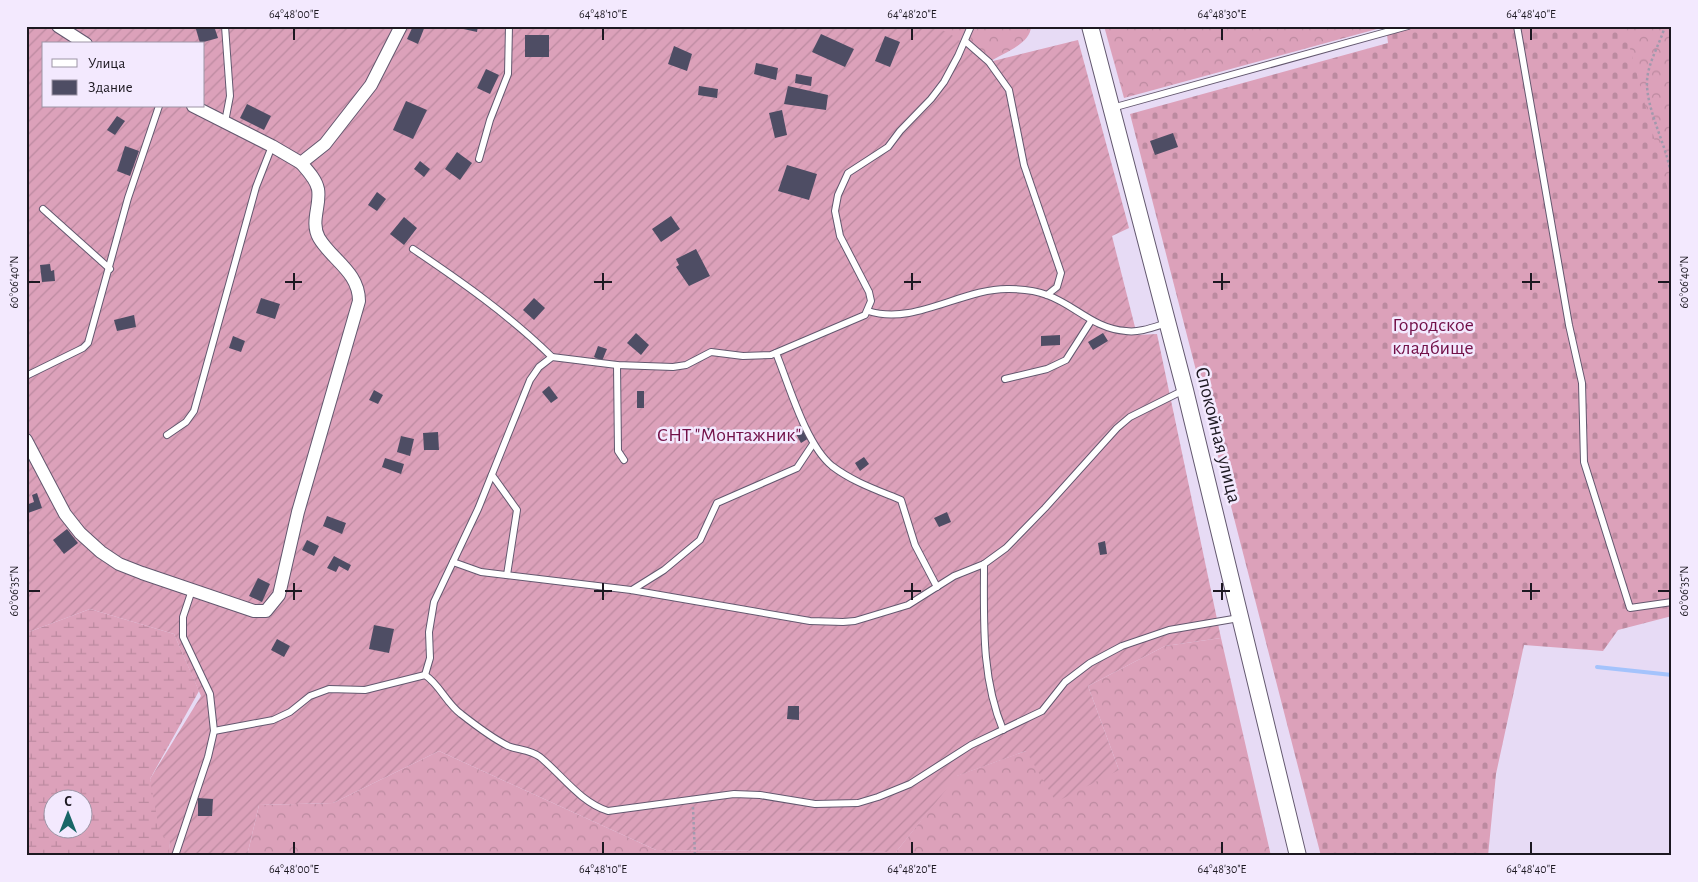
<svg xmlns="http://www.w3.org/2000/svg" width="1698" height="882" viewBox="0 0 1698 882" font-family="'Alegreya Sans',sans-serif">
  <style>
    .forest { fill: url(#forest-crowns) }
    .wetland { fill: url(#wetland-marsh); fill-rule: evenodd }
    .cemetery { fill: url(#cemetery-stones) }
    .garden { fill: url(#garden-furrows); fill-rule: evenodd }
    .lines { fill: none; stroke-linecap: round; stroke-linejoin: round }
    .stream { stroke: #a4c3fc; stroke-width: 4 }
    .building { fill: #4e4d64 }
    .service-casing { stroke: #63586f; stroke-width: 8 }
    .minor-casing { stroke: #63586f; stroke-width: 14 }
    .tertiary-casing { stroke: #63586f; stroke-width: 18 }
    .path { stroke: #a299ad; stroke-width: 2.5; stroke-dasharray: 2.5 2.5; stroke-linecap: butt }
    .service { stroke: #fff; stroke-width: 6 }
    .minor { stroke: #fff; stroke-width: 12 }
    .tertiary { stroke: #fff; stroke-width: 16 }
    .ticks { fill: none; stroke: #1c1821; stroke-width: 2 }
    .labels { text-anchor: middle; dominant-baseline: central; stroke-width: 5; stroke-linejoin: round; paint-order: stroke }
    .park-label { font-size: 20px; fill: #721048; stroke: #f3e9fe }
    .street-label { font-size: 20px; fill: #1c1821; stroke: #f3e9fe }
    .neatline { fill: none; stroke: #1c1821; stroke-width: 2 }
    .ticks-label { font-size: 12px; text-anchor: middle; fill: #1c1821 }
  </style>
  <defs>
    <pattern id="forest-crowns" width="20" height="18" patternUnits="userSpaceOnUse" patternTransform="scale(1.25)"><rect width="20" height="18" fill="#dca1ba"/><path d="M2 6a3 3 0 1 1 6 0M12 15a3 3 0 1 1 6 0" fill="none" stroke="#bc8aa0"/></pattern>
    <pattern id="wetland-marsh" width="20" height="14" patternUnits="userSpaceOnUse" patternTransform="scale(1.25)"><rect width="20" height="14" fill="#dca1ba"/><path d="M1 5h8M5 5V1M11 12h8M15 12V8" fill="none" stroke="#bc8aa0"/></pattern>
    <pattern id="cemetery-stones" width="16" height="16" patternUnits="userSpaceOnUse" patternTransform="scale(1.25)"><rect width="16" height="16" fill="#dca1ba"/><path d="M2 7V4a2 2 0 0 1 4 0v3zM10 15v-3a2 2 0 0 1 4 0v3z" fill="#bc8aa0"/></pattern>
    <pattern id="garden-furrows" width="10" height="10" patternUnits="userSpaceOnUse" patternTransform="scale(1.25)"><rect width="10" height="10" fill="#dca1ba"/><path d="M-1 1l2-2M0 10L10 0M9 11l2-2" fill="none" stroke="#bc8aa0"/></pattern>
  </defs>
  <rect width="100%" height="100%" fill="#e7dbf5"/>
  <g class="forest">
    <path d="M932 26H1031C1031 44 1002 54 989 62Z"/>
    <polygon points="1104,26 1388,26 1124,98"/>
    <polygon points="1596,26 1672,26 1672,285"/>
    <polygon points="1221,638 1271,856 247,856 259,805 333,803 439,751 656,850 896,852 956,776 1026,751 1119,770 1088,686 1165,646"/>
  </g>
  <path class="wetland" d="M90 609 174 634 199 691 150 779 170 842 169 856H26V633ZM52 800H82V830H52Z"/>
  <polygon class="cemetery" points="1386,26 1624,26 1672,205 1672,616 1618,630 1603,651 1524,645 1496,774 1488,856 1321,856 1130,114 1388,43"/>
  <path class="garden" d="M26 26H932L949 33 989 62 1078 40 1129 228 1112 236 1137 335 1157 334 1221 638 1165 646 1088 686 1119 770 1056 802 1026 751 957 776 896 852 656 850 439 751 333 803 259 805 247 856H168L170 842 160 834 150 779 201 696 174 634 90 609 26 633ZM44 44H204V106H44Z"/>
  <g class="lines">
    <polyline class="stream" points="1597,667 1672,675"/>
  </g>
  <g class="building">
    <polygon points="195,26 214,26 218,38 200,43"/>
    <polygon points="413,26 425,26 418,44 407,39"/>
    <polygon points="459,26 478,26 477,32 459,28"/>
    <polygon points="821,34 854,49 845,67 812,52"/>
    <rect x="525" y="35" width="24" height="22"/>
    <polygon points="885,36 900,42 890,67 875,61"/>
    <polygon points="674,46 692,54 687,71 668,64"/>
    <polygon points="756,63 778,68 776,80 754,74"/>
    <polygon points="486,69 499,75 490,94 477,88"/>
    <polygon points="796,74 812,77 811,86 795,83"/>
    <polygon points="699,86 718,89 717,98 698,95"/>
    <polygon points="788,86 828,95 826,110 784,104"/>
    <polygon points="406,101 427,110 413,139 393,130"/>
    <polygon points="247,104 271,116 264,130 240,118"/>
    <polygon points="782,110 787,135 775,138 769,113"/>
    <polygon points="117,116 125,121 115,135 107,130"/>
    <polygon points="1173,133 1178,147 1155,155 1150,141"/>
    <polygon points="125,146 139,151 130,176 117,171"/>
    <polygon points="457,152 472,163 460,180 445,169"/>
    <polygon points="420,161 430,169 424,177 414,169"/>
    <polygon points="787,165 817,174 809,200 778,191"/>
    <polygon points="377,192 386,199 377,211 368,205"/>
    <polygon points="671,216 680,229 661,242 652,229"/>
    <polygon points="404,217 417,228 404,245 390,234"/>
    <polygon points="696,249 710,276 689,286 676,267 679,265 676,259"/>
    <polygon points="50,264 51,271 54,270 55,281 42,282 40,265"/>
    <polygon points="261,298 280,304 275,319 256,313"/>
    <polygon points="534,298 545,308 534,320 523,310"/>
    <polygon points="134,315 136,327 117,331 114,320"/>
    <polygon points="636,333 649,345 641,355 627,343"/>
    <polygon points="1103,333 1108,341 1093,350 1088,342"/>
    <polygon points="1060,335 1060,345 1041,346 1041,336"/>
    <polygon points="233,336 245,341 241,352 229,348"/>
    <polygon points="598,346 607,349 602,361 594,357"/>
    <polygon points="549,386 558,398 551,403 542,392"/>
    <polygon points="374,390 383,395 378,404 369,400"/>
    <rect x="637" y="391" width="7" height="17"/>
    <rect x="701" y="428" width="10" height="6"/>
    <polygon points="804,430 809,438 801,443 796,434"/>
    <polygon points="438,432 439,450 424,450 423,433"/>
    <polygon points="401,436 414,439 410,456 397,452"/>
    <polygon points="864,457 869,464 860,471 855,463"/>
    <polygon points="385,458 404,464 401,474 382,467"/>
    <polygon points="37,493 42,508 28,513 26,505 34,502 32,495"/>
    <polygon points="947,512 951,522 939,527 934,518"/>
    <polygon points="327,516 346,523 342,534 323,526"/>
    <polygon points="67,529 78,543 64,554 53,540"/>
    <polygon points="307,540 319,546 314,556 302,550"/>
    <polygon points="1105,541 1107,554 1100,555 1098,543"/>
    <polygon points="334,556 351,565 348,571 339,566 336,572 327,568"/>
    <polygon points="258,578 270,584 262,602 249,596"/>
    <polygon points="374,625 394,629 389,653 369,649"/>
    <polygon points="277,639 290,646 284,657 271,650"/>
    <polygon points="788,706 799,706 799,720 787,719"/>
    <polygon points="198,798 213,799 212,816 198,816"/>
  </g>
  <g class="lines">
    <g class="service-casing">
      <g id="service">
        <polyline points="225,26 230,96 225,122"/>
        <polyline points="1517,26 1569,325 1582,383 1584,462 1630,608 1672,602"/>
        <polyline points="965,41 989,62 1009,90 1024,165 1061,273 1057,287 1047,295"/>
        <polyline points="1112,108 1408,26"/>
        <polyline points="479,159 490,120 508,74 509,26"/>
        <polyline points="43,209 110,269"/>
        <path d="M413 249C462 282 509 315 552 357"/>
        <path d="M868 311C915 326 962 288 1009 289 1022 289 1035 290 1047 295 1075 305 1094 329 1126 331 1139 333 1154 327 1167 323"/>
        <path d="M776 353C789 385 806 445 832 466 853 482 877 490 901 500L915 545 937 587"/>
        <polyline points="617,365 618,451 624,460"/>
        <polyline points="26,376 83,348 88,343 128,198 159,106"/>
        <polyline points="1005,379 1047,369 1066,360 1091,321"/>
        <polyline points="167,435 186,422 194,411 256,187 272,146"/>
        <polyline points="492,475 517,510 507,575"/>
        <polyline points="453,562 481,572 631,590 810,621 843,622 855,621 908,605 954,576 984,564"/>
        <polyline points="632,590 664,570 700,540 717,503 797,468 813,444"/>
        <polyline points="425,675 430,658 429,632 434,602 478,509 530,380 539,367 552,357 617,365 673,367 686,365 711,352 743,356 771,355 865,315 871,301 869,292 840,236 835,211 838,195 848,173 888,147 900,131 931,99 944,82 958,56 971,26"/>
        <path d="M1003 730C981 677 984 621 984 564L1006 548 1045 508 1117 428 1130 417 1184 390"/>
        <path d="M214 731 273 720 290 712 310 696 329 689 365 690 425 675C440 685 446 703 461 714 475 725 492 738 508 746 519 750 531 750 540 757 562 775 580 802 608 811L734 794 760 795 815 804 858 803 878 797 910 784 971 745 1042 711 1065 682 1090 663 1122 646 1169 630 1239 618"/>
        <polyline points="175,856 208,757 214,731 210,694 183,637 183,617 192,590"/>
      </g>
    </g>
    <g class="minor-casing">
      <g id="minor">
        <polyline points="58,26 86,44"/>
        <polyline points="193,106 272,146 301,163 325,144 371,85 401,26"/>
        <path d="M26 440 65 514 80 533 101 552 119 564 142 573 254 611H266L279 595 298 512 359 301C359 272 332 260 319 238 310 222 321 205 318 189 316 179 307 170 301 163"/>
      </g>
    </g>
    <g class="tertiary-casing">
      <polyline id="tertiary" points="1090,26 1185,390 1298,856"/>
    </g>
    <g class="path">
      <path d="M1665 26C1660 44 1648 62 1647 81 1646 112 1669 148 1672 182"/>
      <polyline points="693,807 695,856"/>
    </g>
    <use href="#service" class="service"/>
    <use href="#minor" class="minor"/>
    <use href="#tertiary" class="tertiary"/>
  </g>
  <path class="ticks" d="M294 28V40M603 28V40M912 28V40M1222 28V40M1531 28V40M294 273V290M603 273V290M912 273V290M1222 273V290M1531 273V290M28 282H40M285 282H302M594 282H612M904 282H921M1213 282H1230M1522 282H1540M1658 282H1670M294 583V600M603 583V600M912 583V600M1222 583V600M1531 583V600M28 591H40M285 591H302M594 591H612M904 591H921M1213 591H1230M1522 591H1540M1658 591H1670M294 842V854M603 842V854M912 842V854M1222 842V854M1531 842V854"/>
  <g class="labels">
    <g class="park-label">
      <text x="1433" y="325">Городское<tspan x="1433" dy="23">кладбище</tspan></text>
      <text x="729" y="435">СНТ "Монтажник"</text>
    </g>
    <g class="street-label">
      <text transform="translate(1218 435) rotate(76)">Спокойная улица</text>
    </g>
  </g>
  <rect width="1698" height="882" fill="none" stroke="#f3e9fe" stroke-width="55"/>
  <rect x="42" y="42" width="162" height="65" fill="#f3e9fe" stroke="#9d95a6"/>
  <rect x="52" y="59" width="25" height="8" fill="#ffffff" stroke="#9d95a6"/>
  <text x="88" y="68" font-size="15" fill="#1c1821">Улица</text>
  <rect x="52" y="80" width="25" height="15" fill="#4e4d64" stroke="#9d95a6"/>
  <text x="88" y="92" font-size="15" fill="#1c1821">Здание</text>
  <g transform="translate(68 814)"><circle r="24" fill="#f3e9fe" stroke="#9d95a6"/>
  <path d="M0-4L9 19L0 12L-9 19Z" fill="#186667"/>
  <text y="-8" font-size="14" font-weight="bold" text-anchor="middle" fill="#1c1821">С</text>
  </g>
  <rect x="28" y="28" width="1642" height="826" class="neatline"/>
  <g class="ticks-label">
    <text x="294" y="18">64°48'00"E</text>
    <text x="603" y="18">64°48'10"E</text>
    <text x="912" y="18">64°48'20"E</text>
    <text x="1222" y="18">64°48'30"E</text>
    <text x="1531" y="18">64°48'40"E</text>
    <text transform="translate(14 282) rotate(-90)" y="4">60°06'40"N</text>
    <text transform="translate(1684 282) rotate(-90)" y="4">60°06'40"N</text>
    <text transform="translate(14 591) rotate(-90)" y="4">60°06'35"N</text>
    <text transform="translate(1684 591) rotate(-90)" y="4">60°06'35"N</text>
    <text x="294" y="873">64°48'00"E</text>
    <text x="603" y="873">64°48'10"E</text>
    <text x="912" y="873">64°48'20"E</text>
    <text x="1222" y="873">64°48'30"E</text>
    <text x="1531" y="873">64°48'40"E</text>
  </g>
</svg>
